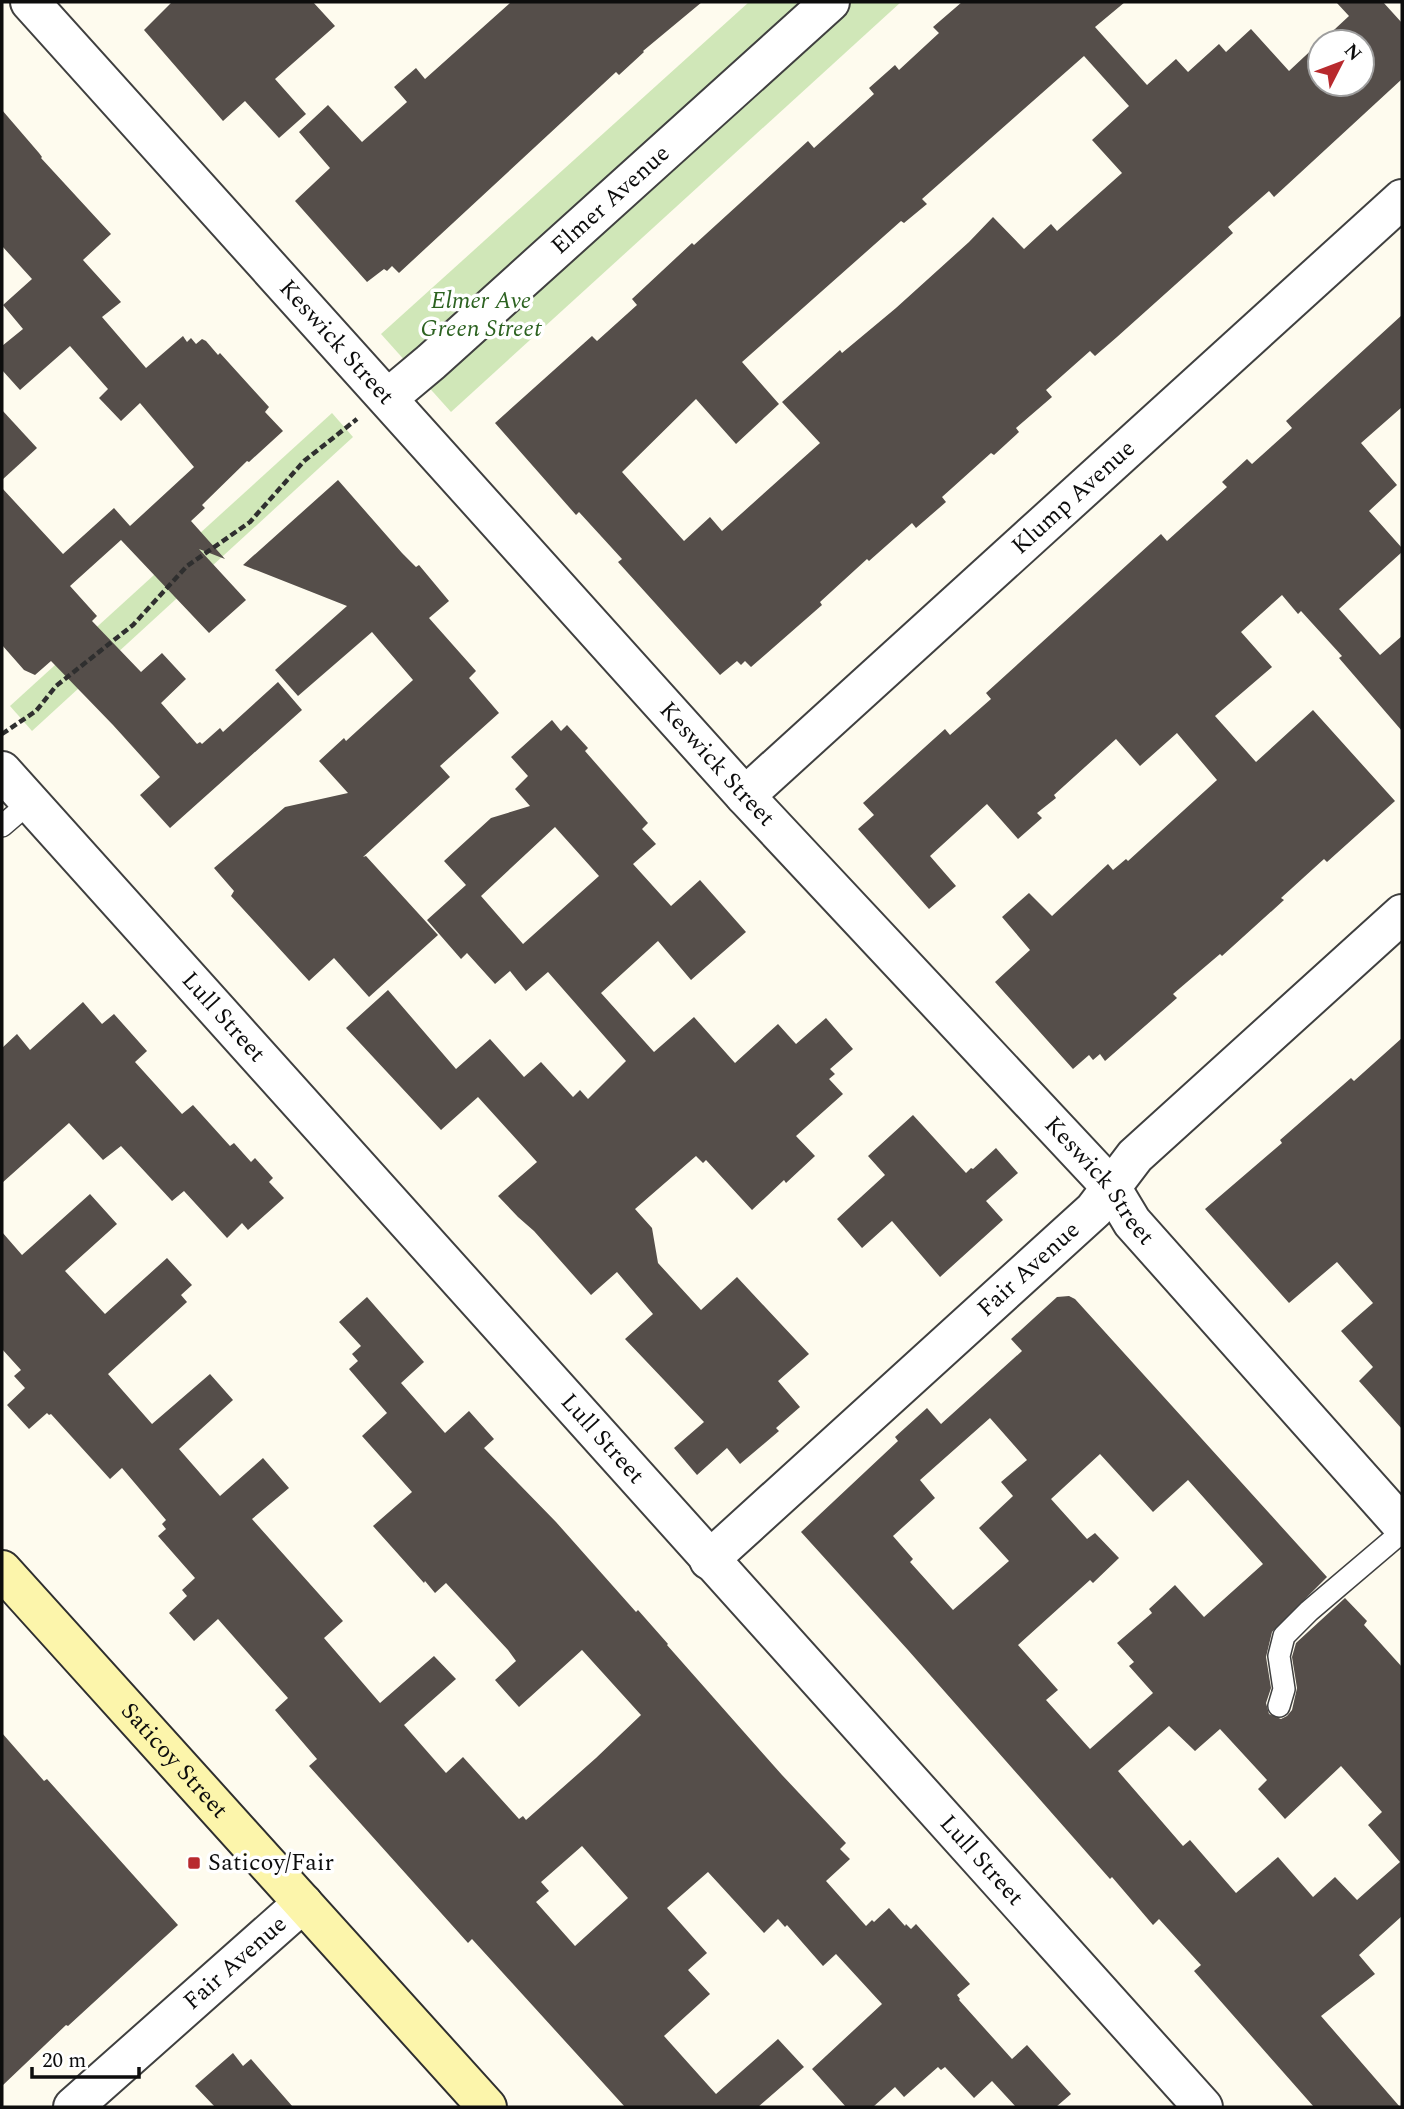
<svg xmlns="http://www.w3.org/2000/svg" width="1404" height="2109" viewBox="0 0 1404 2109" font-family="Spectral,serif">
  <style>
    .green { fill: #d0e7b8 }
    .building { fill: #554e4a; fill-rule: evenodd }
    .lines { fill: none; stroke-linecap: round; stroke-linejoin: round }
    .service-casing { stroke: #404040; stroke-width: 24 }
    .minor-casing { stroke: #404040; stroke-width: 42 }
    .secondary-casing { stroke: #2f2f2f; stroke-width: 42 }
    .path { stroke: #2f2f2f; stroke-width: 4.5; stroke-dasharray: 7 3.5; stroke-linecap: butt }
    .service { stroke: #fff; stroke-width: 21 }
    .minor { stroke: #fff; stroke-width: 38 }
    .secondary { stroke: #fcf5ab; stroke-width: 38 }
    .poi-dot { fill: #b82a2e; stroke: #fff; stroke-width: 2.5 }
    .labels { text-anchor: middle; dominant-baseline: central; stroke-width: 7; stroke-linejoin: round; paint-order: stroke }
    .street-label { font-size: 24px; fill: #0d0d0d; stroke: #fff }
    .park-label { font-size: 24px; font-style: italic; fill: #2c6220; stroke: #fff }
    .poi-label { font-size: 24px; fill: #0d0d0d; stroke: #fff; text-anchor: start }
  </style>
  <rect width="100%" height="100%" fill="#fefbee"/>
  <g class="green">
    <polygon points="749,2 901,2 451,412 381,334"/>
    <polygon points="332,413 353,437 32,731 10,706"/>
  </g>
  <g class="building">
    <polygon points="172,2 313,2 335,26 275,79 306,114 279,138 245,101 223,121 144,30"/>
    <polygon points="511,2 702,2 643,51 644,52 619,75 616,72 399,273 392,266 387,271 384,269 367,282 295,201 330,168 299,132 328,105 362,142 407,102 394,87 416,68 425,79"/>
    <path d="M962 2H1125L1095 27 1147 85 1176 59 1188 72 1219 44 1226 52 1251 29 1289 71 1320 42V84H1362V42H1321L1349 16 1336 2H1383L1402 23V79L1274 197 1269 191 1228 227 1233 233 1117 337 1095 356 1090 351 1046 390 1052 397 1016 428 1019 432 994 455 991 453 942 497 946 502 916 528 912 523 869 561 867 559 820 602 822 605 751 667 745 661 741 665 737 661 720 675 618 562 622 559 579 512 576 515 495 423 592 336 597 341 637 305 632 299 692 243 694 245 808 141 814 148 874 94 869 88 895 65 899 70 939 33 933 27ZM1084 56 1129 106 1092 140 1122 173 1057 231 1051 224 1024 249 993 217 969 242 896 308 842 353 840 350 782 402 820 443 722 531 710 517 684 541 622 472 696 399 736 444 779 404 742 362 901 221 904 223 927 204 922 199Z"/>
    <polygon points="2,110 39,153 42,157 41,158 111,234 83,260 121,302 102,317 146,368 183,336 187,342 191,338 196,344 202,339 206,341 218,355 220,353 269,407 265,412 283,431 249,462 247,461 202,505 205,508 191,521 225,559 199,549 246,600 209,633 121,540 70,586 97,616 92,621 141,672 162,653 186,679 161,703 197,744 200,742 202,744 220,728 223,732 278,682 302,710 170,828 140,795 160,777 113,725 51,661 35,675 24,670 2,645 2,488 63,554 114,508 130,526 194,467 140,403 121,421 99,398 108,389 70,346 20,390 2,370 2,346 23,329 3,305 32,279 2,246"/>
    <polygon points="1402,315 1402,407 1361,443 1397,485 1369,511 1402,548 1402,552 1339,609 1380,655 1402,636 1402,731 1339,658 1342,656 1301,611 1298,614 1282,595 1241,632 1272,667 1215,716 1256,762 1313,710 1395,801 1327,862 1324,859 1281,898 1284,900 1222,956 1220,954 1173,994 1177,998 1105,1061 1100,1054 1093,1060 1089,1055 1073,1069 995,982 1030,950 1002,917 1029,893 1052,916 1108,864 1113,870 1126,859 1128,861 1217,780 1177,733 1140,766 1116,739 1054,795 1056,798 1037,813 1042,818 1018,839 987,804 930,856 956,886 929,909 858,829 874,815 863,803 945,729 950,735 991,699 986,693 1161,534 1167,541 1227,487 1222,482 1247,459 1252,464 1292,428 1286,421"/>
    <polygon points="2,410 37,448 2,480"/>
    <polygon points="338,480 402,553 416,567 419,565 449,601 429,618 476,671 469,678 499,713 440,766 450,777 363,857 366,856 438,935 369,997 334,958 309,981 231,896 234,891 214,868 285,807 348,793 319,761 344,738 346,741 413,680 372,632 298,696 275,670 347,606 243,565"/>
    <path d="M552 720 561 731 567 725 588 748 585 751 648 823 642 829 656 844 633 864 671 906 700 880 746 932 691 980 658 941 601 993 654 1052 694 1017 735 1063 778 1024 796 1044 826 1018 853 1049 830 1069 835 1074 829 1079 843 1094 796 1136 815 1156 786 1183 784 1180 752 1210 706 1160 703 1163 696 1156 635 1209 652 1228 658 1263 701 1310 737 1277 809 1354 778 1381 800 1407 776 1428 779 1431 740 1464 727 1448 697 1475 674 1448 704 1422 625 1339 653 1314 617 1272 591 1295 534 1231 518 1217 498 1196 537 1162 478 1097 441 1130 346 1028 388 990 456 1069 490 1039 524 1077 541 1062 573 1097 580 1090 588 1099 626 1061 548 972 526 991 510 971 495 984 467 953 461 959 427 920 466 885 444 861 491 818 530 806 515 789 528 776 511 757ZM555 827 599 876 523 944 481 896Z"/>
    <polygon points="83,1002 102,1024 114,1014 147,1051 135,1062 182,1114 193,1105 230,1146 234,1143 251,1162 255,1158 273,1178 269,1182 284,1198 248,1230 242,1223 227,1238 184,1191 172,1201 121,1146 103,1160 69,1123 2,1183 2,1048 17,1034 30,1050"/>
    <polygon points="1402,1038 1402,1429 1359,1381 1373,1367 1341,1331 1373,1303 1337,1262 1289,1303 1205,1209 1282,1143 1280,1140 1335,1092 1351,1078 1354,1081"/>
    <polygon points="913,1115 966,1173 971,1168 973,1169 996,1148 1018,1173 986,1201 1003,1220 940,1277 892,1221 862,1248 837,1219 885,1175 868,1156"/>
    <path d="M90 1194 117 1224 65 1271 105 1314 167 1258 192 1285 181 1295 187 1302 108 1374 152 1424 210 1374 233 1400 179 1449 220 1496 263 1458 289 1488 252 1519 343 1621 324 1638 380 1703 434 1656 456 1679 404 1725 446 1773 463 1757 519 1819 523 1816 526 1820 596 1758 641 1715 582 1650 519 1707 495 1680 516 1661 508 1650 446 1583 435 1593 425 1581 424 1583 373 1526 412 1492 362 1436 387 1413 349 1369 358 1361 352 1354 361 1346 339 1322 367 1297 424 1362 401 1383 445 1433 469 1411 494 1439 484 1448 556 1522 636 1612 638 1610 668 1644 667 1645 782 1775 846 1843 840 1849 850 1859 826 1881 866 1926 872 1920 874 1922 889 1908 905 1926 906 1924 911 1929 916 1924 970 1984 957 1995 960 1999 959 2000 1012 2059 1027 2045 1071 2094 1056 2107H1016L992 2081 974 2098 945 2067 941 2070 938 2067 904 2097 895 2087 873 2107H846L812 2069 882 2004 836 1954 823 1966 787 1925 785 1927 778 1919 764 1933 708 1872 667 1908 707 1953 688 1970 710 1994 664 2036 716 2094 778 2039 804 2067 758 2107H625L472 1939 468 1943 309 1766 317 1759 275 1710 288 1698 218 1619 194 1641 169 1613 187 1596 182 1590 195 1578 158 1536 166 1529 162 1524 166 1520 122 1468 110 1479 51 1414 49 1415 47 1413 29 1429 7 1405 25 1388 14 1376 21 1370 2 1349V1232L22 1255ZM582 1846 628 1898 575 1946 536 1902 549 1891 541 1882Z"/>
    <path d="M1069 1296 1075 1299 1327 1577 1272 1632 1266 1657 1271 1688 1266 1703 1269 1714 1281 1719 1287 1716 1292 1710 1297 1688 1292 1657 1296 1643 1345 1598 1367 1621 1364 1625 1402 1667V1916L1359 1955 1375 1974 1321 2016 1400 2107H1314L1194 1971 1201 1965 1159 1919 1153 1925 1112 1877 1110 1879 908 1650 801 1532 898 1441 895 1437 927 1408 941 1424 1022 1351 1011 1339 1057 1297ZM990 1418 1027 1460 1001 1482 1013 1496 979 1528 1009 1561 953 1610 910 1562 913 1559 893 1536 935 1498 920 1480ZM1100 1454 1153 1512 1188 1480 1263 1564 1204 1617 1175 1585 1149 1609 1152 1613 1117 1643 1134 1662 1129 1666 1153 1693 1090 1749 1046 1700 1058 1690 1018 1645 1090 1580 1093 1583 1119 1558 1095 1533 1087 1539 1051 1499ZM1169 1726 1195 1751 1220 1729 1267 1780 1258 1789 1285 1819 1341 1766 1382 1812 1368 1825 1400 1862 1357 1900 1335 1877 1313 1897 1278 1857 1236 1893 1190 1840 1183 1846 1118 1771Z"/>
    <polygon points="2,1733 44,1781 47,1779 178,1925 68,2026 66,2025 2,2086"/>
    <polygon points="233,2053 243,2066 251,2059 293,2107 215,2107 195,2086"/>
  </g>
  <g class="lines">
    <g class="service-casing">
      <g id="service">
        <polyline points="2,826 30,802"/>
        <polyline points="1279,1706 1284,1689 1279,1656 1284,1636 1309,1611 1402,1532"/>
      </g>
    </g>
    <g class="minor-casing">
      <g id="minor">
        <path id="s1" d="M30 2 745 796 1111 1187 1132 1222 1402 1525"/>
        <path id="s2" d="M388 398 431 362 830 2"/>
        <path id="s3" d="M2 771 1203 2107"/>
        <path id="s4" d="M745 796 1402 199"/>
        <path id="s5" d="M709 1560 1094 1210 1135 1156 1402 914"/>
        <path id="s6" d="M73 2107 303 1903"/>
      </g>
    </g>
    <g class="secondary-casing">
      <g id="secondary">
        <path id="s7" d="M2 1570 487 2107"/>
      </g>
    </g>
    <polyline class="path" points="2,734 36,711 56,686 133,625 187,566 250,522 304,461 357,419"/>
    <use href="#service" class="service"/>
    <use href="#minor" class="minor"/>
    <use href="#secondary" class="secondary"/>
  </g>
  <rect class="poi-dot" x="187" y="1856" width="14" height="14" rx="3.5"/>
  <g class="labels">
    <g class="street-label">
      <text stroke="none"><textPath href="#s2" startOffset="298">Elmer Avenue</textPath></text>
      <text stroke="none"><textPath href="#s1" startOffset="458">Keswick Street</textPath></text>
      <text stroke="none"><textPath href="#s4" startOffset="444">Klump Avenue</textPath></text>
      <text stroke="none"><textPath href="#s1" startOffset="1026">Keswick Street</textPath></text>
      <text stroke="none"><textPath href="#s3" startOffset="331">Lull Street</textPath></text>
      <text stroke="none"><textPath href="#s1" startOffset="1592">Keswick Street</textPath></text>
      <text stroke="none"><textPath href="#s5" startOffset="432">Fair Avenue</textPath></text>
      <text stroke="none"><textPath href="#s3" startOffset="898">Lull Street</textPath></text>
      <text stroke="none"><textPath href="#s7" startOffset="257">Saticoy Street</textPath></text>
      <text stroke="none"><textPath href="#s3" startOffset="1465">Lull Street</textPath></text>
      <text stroke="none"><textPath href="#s6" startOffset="217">Fair Avenue</textPath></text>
    </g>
    <g class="park-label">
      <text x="481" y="301">Elmer Ave<tspan x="481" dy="28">Green Street</tspan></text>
    </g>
    <g class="poi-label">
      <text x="208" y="1863">Saticoy/Fair</text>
    </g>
  </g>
  <rect width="1404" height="2109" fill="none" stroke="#0d0d0d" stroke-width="7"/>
  <g transform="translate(1341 63) rotate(48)"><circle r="33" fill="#ffffff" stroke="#9e9e9e" stroke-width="2"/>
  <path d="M0-5L12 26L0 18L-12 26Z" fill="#b82a2e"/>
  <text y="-10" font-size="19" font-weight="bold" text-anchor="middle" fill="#0d0d0d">N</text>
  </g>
  <path d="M32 2067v10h107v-10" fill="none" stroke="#0d0d0d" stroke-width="3.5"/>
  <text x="42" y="2067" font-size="21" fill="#0d0d0d" stroke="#ffffff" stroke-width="5" paint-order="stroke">20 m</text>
</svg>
